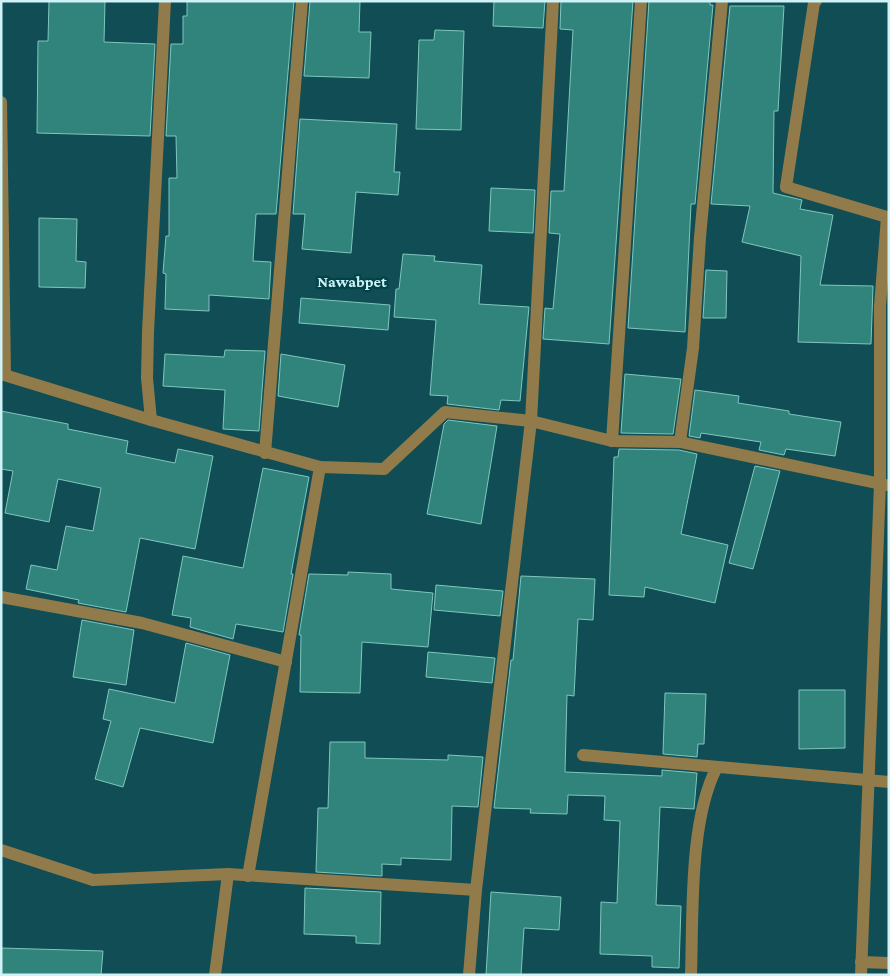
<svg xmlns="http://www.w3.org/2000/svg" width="890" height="976" viewBox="0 0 890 976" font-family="'Crimson Pro',serif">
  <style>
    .building { fill: #31847c; stroke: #7ec7be }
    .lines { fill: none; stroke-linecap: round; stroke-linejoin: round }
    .minor { stroke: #917b4a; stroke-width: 12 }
    .labels { text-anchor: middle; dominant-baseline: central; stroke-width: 4.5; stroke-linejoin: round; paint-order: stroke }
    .quarter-label { font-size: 16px; font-weight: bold; fill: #cef2f6; stroke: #004349 }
  </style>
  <rect width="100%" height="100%" fill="#114d54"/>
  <g class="building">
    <polygon points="49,1 105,1 104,42 155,44 150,136 37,133 38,41 48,41"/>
    <polygon points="187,1 294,1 276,214 256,214 253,261 271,262 269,299 209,295 209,311 165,309 166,274 163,273 166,236 169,236 169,178 177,178 176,136 166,136 171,44 183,44 183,16 187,16"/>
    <polygon points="310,1 360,1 359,32 371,32 369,78 304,76"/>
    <polygon points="494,1 545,1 543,28 493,26"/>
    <polygon points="561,1 633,1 609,344 543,339 545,308 553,309 560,234 549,233 551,191 564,191 573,30 560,29"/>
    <polygon points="649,1 710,1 710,5 713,5 695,204 691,204 685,332 628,328"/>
    <polygon points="730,6 784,6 778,111 774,111 773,193 802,200 800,209 833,215 820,285 873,286 871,344 798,342 801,256 742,242 750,206 711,204"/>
    <polygon points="435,30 464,31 461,130 416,129 419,40 434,40"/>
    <polygon points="300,119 397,124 394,172 400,172 398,195 356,192 351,253 302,249 305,214 293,214"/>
    <polygon points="491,188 535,190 533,233 489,231"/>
    <polygon points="39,218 77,219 76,261 86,262 85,288 39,287"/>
    <polygon points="403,254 435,256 434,261 482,265 479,304 529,307 520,401 501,400 499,410 447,404 448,396 430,395 436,320 394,317 396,289 399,289"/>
    <polygon points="706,270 727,271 726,318 703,318"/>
    <polygon points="301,298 390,305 388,330 299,323"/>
    <polygon points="225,350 265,351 259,431 223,429 225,390 163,386 165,354 224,357"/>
    <polygon points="281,354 345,365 338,407 278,396"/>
    <polygon points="625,374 681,379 673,434 621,433"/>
    <polygon points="695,390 739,396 738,403 789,411 789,414 841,422 835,456 786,449 784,455 759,450 761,442 701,433 700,438 689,436"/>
    <polygon points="1,411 68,424 68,429 128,441 126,453 175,463 178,449 213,456 195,549 140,538 126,612 78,603 79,600 26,589 31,565 57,570 66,526 93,531 101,488 58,479 49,522 5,513 13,471 1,469"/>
    <polygon points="448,420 497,426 481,524 427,514 444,424"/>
    <polygon points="619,449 679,450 697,454 681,534 728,545 715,603 645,587 644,597 609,595 614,457 618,457"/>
    <polygon points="755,466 780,471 753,569 729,563"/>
    <polygon points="263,468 309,477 291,574 293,574 283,632 236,624 233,639 190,627 191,618 172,615 183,556 243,568"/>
    <polygon points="348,572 391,574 391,589 433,593 428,647 362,642 360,693 300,692 301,635 299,635 309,574 348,575"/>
    <polygon points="521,576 595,579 593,620 578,619 574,696 567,695 565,772 662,776 662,770 697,773 694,809 660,807 656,905 681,906 679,968 652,967 652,956 600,954 601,902 617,903 620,821 604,820 605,796 568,795 567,814 530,813 531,809 494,808 511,660 513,660"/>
    <polygon points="436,585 503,591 500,616 434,610"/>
    <polygon points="82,620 134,630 126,685 73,677"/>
    <polygon points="186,643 230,655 213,743 140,728 123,787 95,779 111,721 103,719 109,689 175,703"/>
    <polygon points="428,652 495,658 492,683 426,677"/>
    <polygon points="799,690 845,690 845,748 799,749"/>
    <polygon points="665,693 706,694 704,744 698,744 697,757 663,754"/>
    <polygon points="330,742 365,742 365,758 448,760 448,755 483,757 478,807 452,806 451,860 401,858 401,865 382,864 382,876 316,872 318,808 328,808"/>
    <polygon points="305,888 381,892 380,944 356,943 356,936 304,934"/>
    <polygon points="491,892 561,897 559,930 524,928 521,975 486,975"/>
    <polygon points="1,948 103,951 101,975 1,975"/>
  </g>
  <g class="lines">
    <g class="minor">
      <polyline points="816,1 814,3 786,187 887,217 880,306 880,484 861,975"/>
      <polyline points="1,102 5,374"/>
      <polyline points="1,374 151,420 320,467 384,469 445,412 531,421 612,441 680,442 886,485"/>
      <polyline points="151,420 147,378 148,332 165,1"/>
      <polyline points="612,441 641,1"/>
      <polyline points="680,442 693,348 700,237 722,1"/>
      <polyline points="265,453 302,1"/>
      <polyline points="1,597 142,623 286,662"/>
      <polyline points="583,755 889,782"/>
      <polyline points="1,850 93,880 228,874 476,890"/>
      <polyline points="248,876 320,467"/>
      <polyline points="861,962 889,963"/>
      <polyline points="215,975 228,874"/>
      <polyline points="469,975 476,890 531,421 553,1"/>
      <path d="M691 975C693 915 689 820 717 767"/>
    </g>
  </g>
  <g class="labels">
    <g class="quarter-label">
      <text x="352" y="281">Nawabpet</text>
    </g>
  </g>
  <rect width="890" height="976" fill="none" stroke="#cef2f6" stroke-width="5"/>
</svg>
